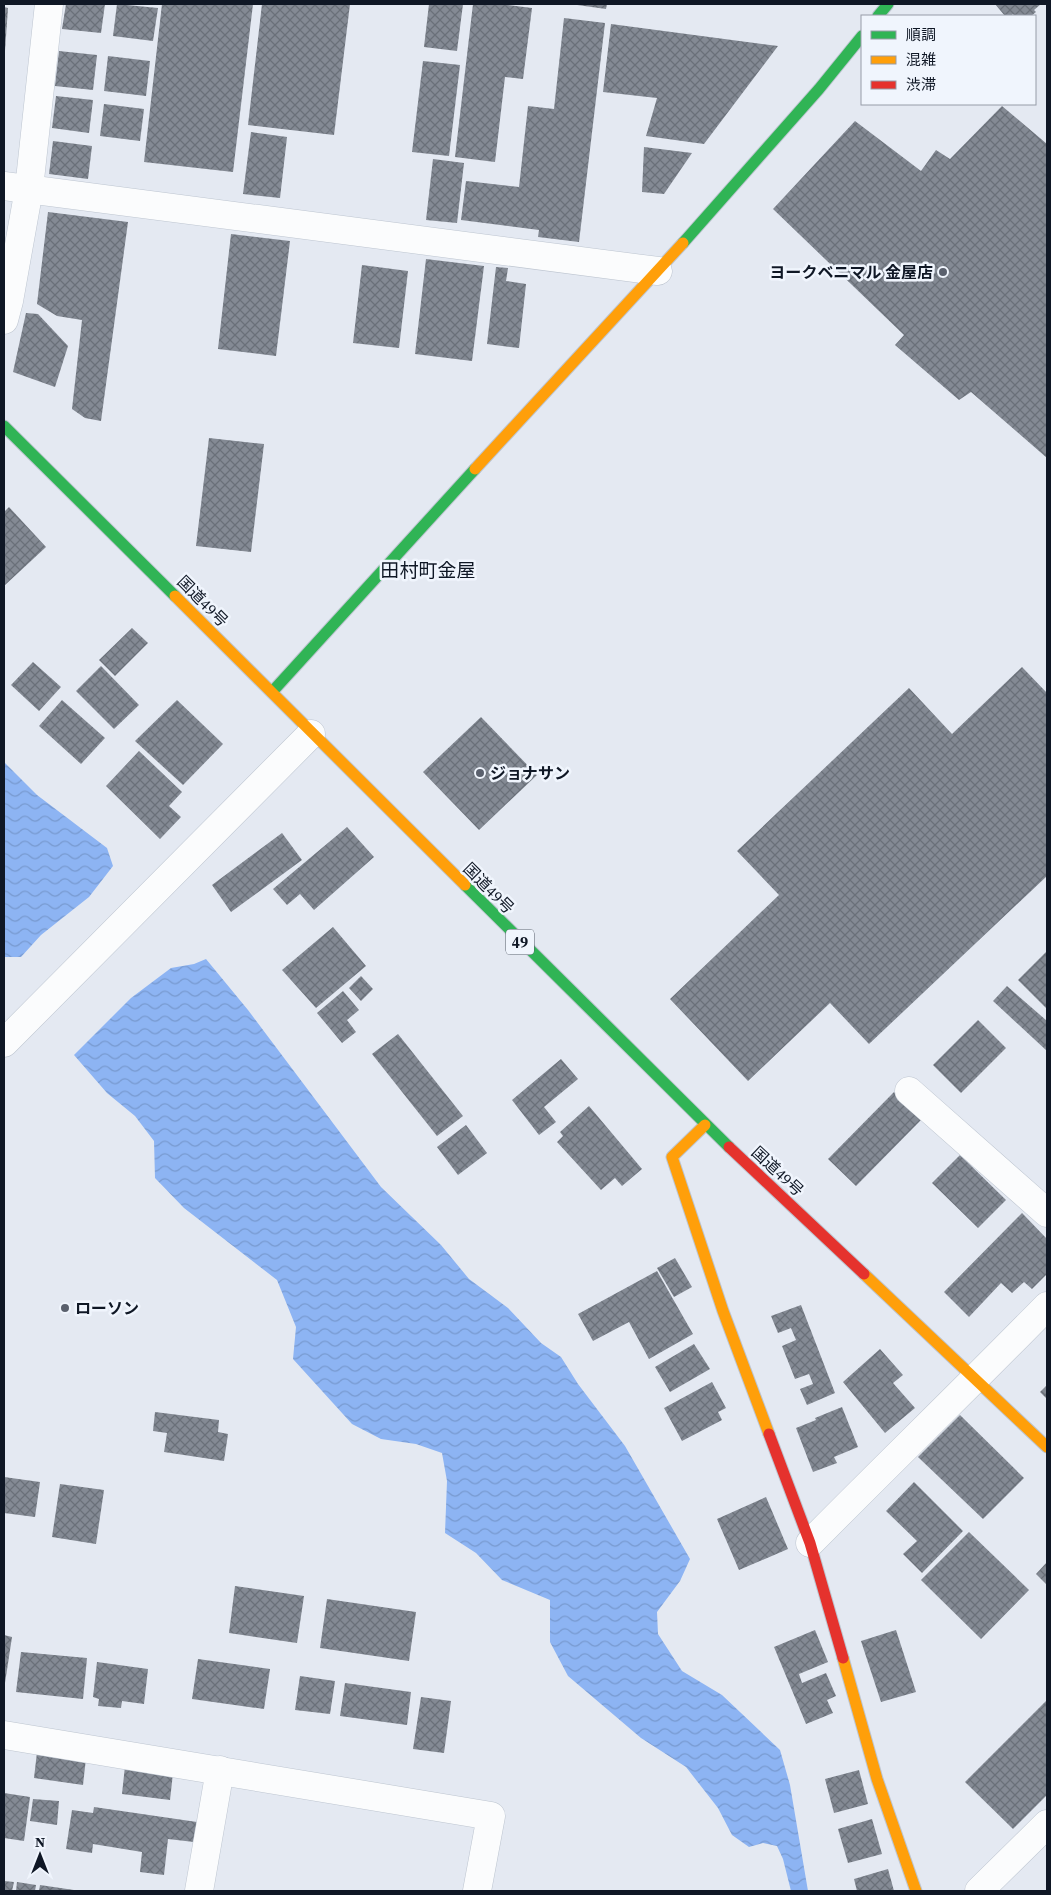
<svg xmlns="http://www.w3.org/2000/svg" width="1051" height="1895" viewBox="0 0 1051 1895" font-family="'Source Serif 4','Noto Sans JP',serif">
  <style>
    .water { fill: url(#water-waves) }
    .building { fill: url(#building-cross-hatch) }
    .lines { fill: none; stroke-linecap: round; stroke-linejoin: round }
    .street-casing { stroke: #bdc5d0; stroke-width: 29 }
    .fast-casing { stroke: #bdc5d0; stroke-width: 13 }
    .slow-casing { stroke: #bdc5d0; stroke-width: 13 }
    .jam-casing { stroke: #bdc5d0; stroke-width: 13 }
    .street { stroke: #fbfcfd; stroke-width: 28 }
    .fast { stroke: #30b455; stroke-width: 11 }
    .slow { stroke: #ff9f0a; stroke-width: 11 }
    .jam { stroke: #e5322d; stroke-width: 11 }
    .poi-dot { fill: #5a606d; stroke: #f0f5fd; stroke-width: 2 }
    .labels { text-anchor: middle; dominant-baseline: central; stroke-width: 5; stroke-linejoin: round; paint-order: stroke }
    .shield { fill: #f0f5fd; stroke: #525a66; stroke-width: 1 }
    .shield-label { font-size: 15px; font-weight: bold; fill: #0f1725 }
    .poi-label { font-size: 16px; font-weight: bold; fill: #0f1725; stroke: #f0f5fd; text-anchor: start }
    .street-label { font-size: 16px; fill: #0f1725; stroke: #f0f5fd }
    .quarter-label { font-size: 19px; fill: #0f1725; stroke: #f0f5fd }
  </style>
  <defs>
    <pattern id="water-waves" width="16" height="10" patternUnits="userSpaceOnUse" patternTransform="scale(1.25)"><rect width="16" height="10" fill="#8db4f3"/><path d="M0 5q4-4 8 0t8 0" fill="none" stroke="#789ad0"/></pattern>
    <pattern id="building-cross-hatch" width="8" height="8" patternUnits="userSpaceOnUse" patternTransform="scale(1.25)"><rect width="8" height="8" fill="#848a94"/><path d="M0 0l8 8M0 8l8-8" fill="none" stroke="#6a7079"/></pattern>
  </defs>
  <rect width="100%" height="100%" fill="#e4e9f2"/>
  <g class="water">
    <polygon points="4,762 37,795 107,848 113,866 89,897 41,935 21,957 4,957"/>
    <polygon points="206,959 248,1010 381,1187 441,1245 469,1279 508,1308 541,1343 561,1357 578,1384 625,1446 690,1559 680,1581 657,1612 658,1634 682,1671 722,1695 780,1750 790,1785 808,1891 791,1891 783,1859 777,1846 763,1843 749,1847 732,1835 718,1808 686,1767 641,1738 568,1676 550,1642 550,1600 502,1580 476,1553 445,1533 447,1481 442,1453 416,1444 381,1439 352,1424 293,1359 296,1327 277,1280 184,1208 155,1178 154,1141 135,1116 107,1093 74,1055 131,998 171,968 194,964"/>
  </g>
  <g class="building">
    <polygon points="66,4 105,4 101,33 62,29"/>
    <polygon points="117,4 158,8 153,41 113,36"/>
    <polygon points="162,4 253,4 233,172 144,162"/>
    <polygon points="262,4 350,4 334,135 248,125"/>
    <polygon points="429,4 463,4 457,51 424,47"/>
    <polygon points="473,4 499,4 532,8 523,79 505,77 495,162 455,157"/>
    <polygon points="570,4 607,4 606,9"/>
    <polygon points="995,4 1041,4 1034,10 1036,12 1031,16 1014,16 1013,14 1011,16 1005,16"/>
    <polygon points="4,7 8,8 5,51 4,51"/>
    <polygon points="564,18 605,23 579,242 538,237 539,230 461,220 466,181 519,187 528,106 554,109"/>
    <polygon points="611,24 778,46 704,144 646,136 657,98 603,92"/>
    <polygon points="59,51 97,55 93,90 55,86"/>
    <polygon points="108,56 150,61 146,96 104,91"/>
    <polygon points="423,61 460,65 449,156 412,152"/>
    <polygon points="56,96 93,100 89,133 52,128"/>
    <polygon points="104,104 144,109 140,141 100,136"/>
    <polygon points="1002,106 1047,144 1047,458 971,392 959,400 895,345 904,335 773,209 855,121 921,171 936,150 950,159"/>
    <polygon points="251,132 287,137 280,198 243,194"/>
    <polygon points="53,141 92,146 88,179 49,174"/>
    <polygon points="644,147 692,153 664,194 642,192"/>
    <polygon points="433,159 464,163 457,223 426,220"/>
    <polygon points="48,212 128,222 101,421 85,418 72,409 82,320 57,316 37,304"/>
    <polygon points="231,234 290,241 276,356 218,349"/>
    <polygon points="426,259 484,266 472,361 415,354"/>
    <polygon points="362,265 408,271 399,348 353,343"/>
    <polygon points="496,267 508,268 506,281 526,284 519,348 487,344"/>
    <polygon points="26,313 38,314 68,346 55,387 13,372"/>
    <polygon points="209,438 264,444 251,552 196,546"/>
    <polygon points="9,507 46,547 4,586 4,512"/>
    <polygon points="132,628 148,643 115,676 99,660"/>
    <polygon points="33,662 61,687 39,711 11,685"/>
    <polygon points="101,666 139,705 114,729 76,691"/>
    <polygon points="1022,667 1047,693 1047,876 869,1044 830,1003 748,1081 670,999 779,895 737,851 909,688 952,734"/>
    <polygon points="62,700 105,738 81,764 39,726"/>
    <polygon points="177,700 223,744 183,785 135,741"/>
    <polygon points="481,717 537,775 479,830 423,772"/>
    <polygon points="139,751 182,792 169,806 181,817 160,839 106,786"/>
    <polygon points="347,827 374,857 314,910 300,894 287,905 273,889"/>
    <polygon points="282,833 302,860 231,912 212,885"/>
    <polygon points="333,927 366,966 316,1008 282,970"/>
    <polygon points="1047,951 1047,1009 1018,980"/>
    <polygon points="361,976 373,989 361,1001 349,988"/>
    <polygon points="1007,986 1047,1021 1047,1051 993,1001"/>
    <polygon points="343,991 359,1010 347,1020 356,1032 342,1043 317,1013"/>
    <polygon points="978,1020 1006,1048 961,1093 933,1065"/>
    <polygon points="398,1034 463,1116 437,1136 372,1054"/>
    <polygon points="561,1059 578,1079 544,1107 556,1122 539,1135 512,1100"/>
    <polygon points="894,1092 922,1119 856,1186 828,1159"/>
    <polygon points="589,1106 642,1169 622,1186 615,1178 601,1190 557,1142 563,1136 560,1132"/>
    <polygon points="466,1125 487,1153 458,1175 437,1147"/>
    <polygon points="960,1155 1006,1200 978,1228 932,1183"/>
    <polygon points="1022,1213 1047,1239 1047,1274 1032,1289 1024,1282 1012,1293 1001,1283 969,1317 944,1292"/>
    <polygon points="675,1258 692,1287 674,1297 657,1268"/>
    <polygon points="657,1271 693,1334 649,1359 629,1322 593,1341 578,1314"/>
    <polygon points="801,1305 835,1393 807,1405 800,1389 813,1384 809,1374 795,1379 782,1346 796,1340 791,1328 778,1333 771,1316"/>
    <polygon points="694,1344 710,1369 670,1392 655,1367"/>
    <polygon points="880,1349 903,1375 893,1383 915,1408 885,1433 843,1382"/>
    <polygon points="712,1382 726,1408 718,1412 722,1420 682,1441 664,1408"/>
    <polygon points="1047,1385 1047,1399 1040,1392"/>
    <polygon points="842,1407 858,1447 834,1457 837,1463 813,1472 796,1428 816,1420 815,1418"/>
    <polygon points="155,1412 219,1420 218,1432 228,1434 224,1461 164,1452 167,1433 153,1431"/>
    <polygon points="960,1415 1024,1478 983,1519 918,1457"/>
    <polygon points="4,1477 40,1482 35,1517 4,1513"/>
    <polygon points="914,1482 963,1531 922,1573 903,1554 917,1541 886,1511"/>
    <polygon points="60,1484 104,1490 96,1544 52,1537"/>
    <polygon points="766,1497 788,1549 739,1570 717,1519"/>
    <polygon points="969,1532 1029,1590 981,1639 921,1580"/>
    <polygon points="1047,1562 1047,1585 1036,1574"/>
    <polygon points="235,1586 304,1596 297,1643 229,1633"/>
    <polygon points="327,1599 416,1612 409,1661 320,1648"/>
    <polygon points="815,1630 828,1662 799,1674 802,1683 826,1673 836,1696 827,1700 833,1713 806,1724 774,1647"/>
    <polygon points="896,1630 916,1692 881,1702 861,1641"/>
    <polygon points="4,1635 12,1637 5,1683 4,1683"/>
    <polygon points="21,1652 87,1658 83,1699 16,1692"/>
    <polygon points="198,1659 270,1669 264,1709 192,1699"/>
    <polygon points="97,1662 148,1669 144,1704 122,1701 121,1708 98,1706 99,1699 93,1697"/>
    <polygon points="300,1676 335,1681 330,1714 295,1710"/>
    <polygon points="345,1683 411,1692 407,1725 340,1716"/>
    <polygon points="421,1697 451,1701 444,1753 413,1749"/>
    <polygon points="1047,1700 1047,1795 1013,1829 965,1782"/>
    <polygon points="37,1752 86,1758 83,1785 34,1778"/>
    <polygon points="125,1766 173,1773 170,1800 122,1794"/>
    <polygon points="859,1770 868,1804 834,1813 825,1779"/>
    <polygon points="4,1793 30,1797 24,1841 4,1838"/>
    <polygon points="33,1799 59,1801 57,1825 30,1821"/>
    <polygon points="94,1807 197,1822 194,1842 168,1839 164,1875 140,1872 142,1852 93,1844 92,1853 66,1849 72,1810 93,1813"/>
    <polygon points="872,1819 882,1854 848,1863 838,1829"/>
    <polygon points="888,1869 894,1891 857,1891 854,1879"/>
    <polygon points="4,1881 14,1882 12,1891 4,1891"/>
    <polygon points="17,1882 36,1885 35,1891 16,1891"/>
    <polygon points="40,1885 74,1890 74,1891 39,1891"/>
  </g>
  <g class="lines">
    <g class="street-casing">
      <g id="street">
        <polyline points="4,186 658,271"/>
        <polyline points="4,320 9,301 29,189 49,4"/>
        <polyline points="4,1043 311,734"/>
        <polyline points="909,1091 1047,1213"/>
        <path d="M810 1543C889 1463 969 1386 1047 1306"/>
        <polyline points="4,1735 491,1816 477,1891"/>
        <polyline points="199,1891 220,1770"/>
        <polyline points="979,1891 1047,1824"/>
      </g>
    </g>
    <g class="fast-casing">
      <g id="fast">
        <polyline points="878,16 888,4"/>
        <polyline points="683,243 819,89 862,36"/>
        <polyline points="4,426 175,596"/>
        <polyline points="272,692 475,469"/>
        <polyline points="465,885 729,1147"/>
      </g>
    </g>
    <g class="slow-casing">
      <g id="slow">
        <polyline points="475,469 683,243"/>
        <polyline points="175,596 465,885"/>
        <polyline points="705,1125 672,1157 723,1311 769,1434"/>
        <polyline points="864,1274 1047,1447"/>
        <polyline points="843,1658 877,1779 916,1891"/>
      </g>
    </g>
    <g class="jam-casing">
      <g id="jam">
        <polyline points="729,1147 864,1274"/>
        <polyline points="769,1434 810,1543 843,1658"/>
      </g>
    </g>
    <use href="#street" class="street"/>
    <use href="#fast" class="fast"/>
    <use href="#slow" class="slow"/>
    <use href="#jam" class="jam"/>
  </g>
  <g class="poi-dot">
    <circle cx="943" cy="272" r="5"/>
    <circle cx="480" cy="773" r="5"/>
    <circle cx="65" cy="1308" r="5"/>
  </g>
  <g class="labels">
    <rect class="shield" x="506" y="929.5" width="28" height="25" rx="4"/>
    <g class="shield-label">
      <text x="520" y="942">49</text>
    </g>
    <g class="poi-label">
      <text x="933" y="272" text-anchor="end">ヨークベニマル 金屋店</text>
      <text x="490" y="773">ジョナサン</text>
      <text x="75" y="1308">ローソン</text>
    </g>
    <g class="street-label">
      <text transform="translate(203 601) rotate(45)">国道49号</text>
      <text transform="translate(489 888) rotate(45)">国道49号</text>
      <text transform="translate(778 1171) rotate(43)">国道49号</text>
    </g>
    <g class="quarter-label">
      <text x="428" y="570">田村町金屋</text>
    </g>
  </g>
  <rect width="1051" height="1895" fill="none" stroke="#0f1725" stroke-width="10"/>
  <rect x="861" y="15" width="175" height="90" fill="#f0f5fd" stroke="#969ca7"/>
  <rect x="871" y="31" width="25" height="8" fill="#30b455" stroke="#969ca7"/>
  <text x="906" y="40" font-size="15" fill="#0f1725">順調</text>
  <rect x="871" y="56" width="25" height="8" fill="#ff9f0a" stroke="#969ca7"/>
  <text x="906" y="65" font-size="15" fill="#0f1725">混雑</text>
  <rect x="871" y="81" width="25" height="8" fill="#e5322d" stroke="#969ca7"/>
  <text x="906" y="90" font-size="15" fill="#0f1725">渋滞</text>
  <g transform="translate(40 1855)" stroke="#f0f5fd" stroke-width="4" paint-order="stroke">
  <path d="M0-4L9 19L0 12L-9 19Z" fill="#0f1725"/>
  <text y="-8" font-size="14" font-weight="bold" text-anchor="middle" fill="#0f1725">N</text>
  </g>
</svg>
